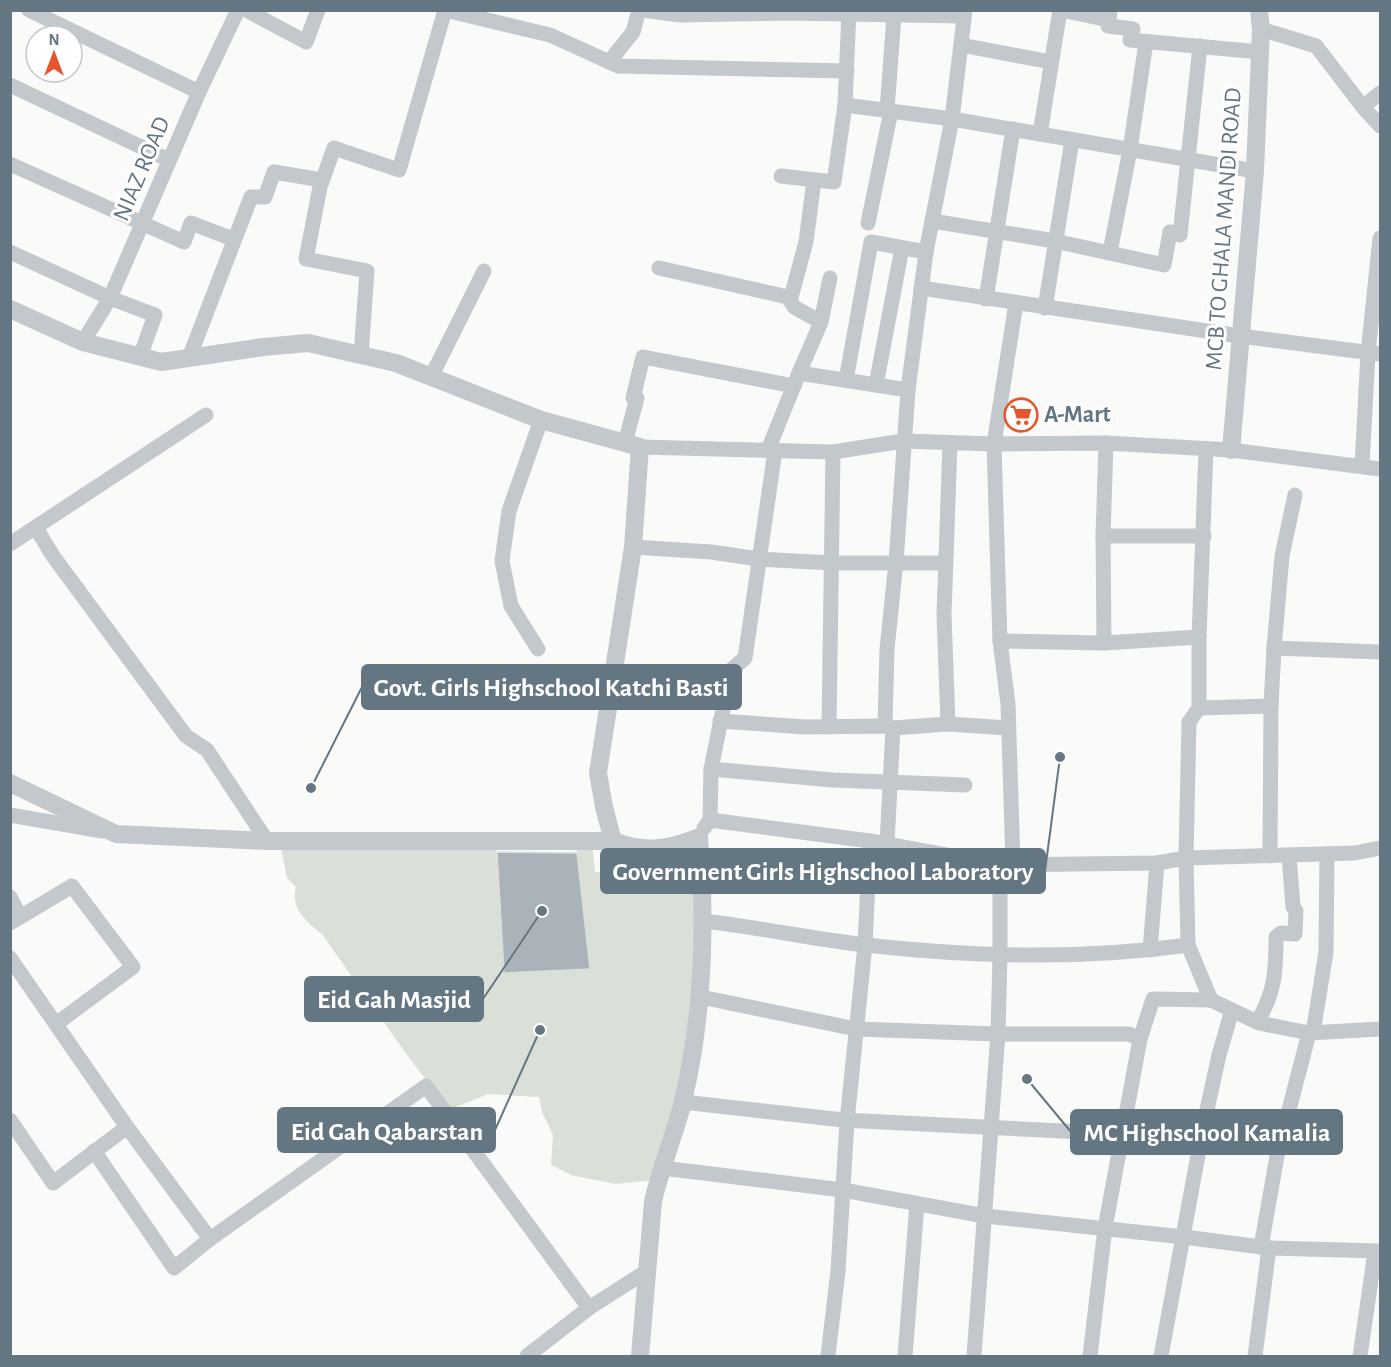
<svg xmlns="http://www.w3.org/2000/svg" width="1391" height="1367" viewBox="0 0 1391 1367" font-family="'Alegreya Sans',sans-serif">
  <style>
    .green { fill: #dadfd7 }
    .building { fill: #aab3b9; stroke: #dcdcda; stroke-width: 1.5 }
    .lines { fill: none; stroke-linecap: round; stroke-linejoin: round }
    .minor { stroke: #c3c8cc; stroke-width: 15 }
    .tertiary { stroke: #c3c8cc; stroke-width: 18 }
    .labels { text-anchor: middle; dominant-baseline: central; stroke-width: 6; stroke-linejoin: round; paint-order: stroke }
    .street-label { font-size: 24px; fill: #657683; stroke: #fff }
    .poi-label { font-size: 24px; font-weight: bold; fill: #657683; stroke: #fff; text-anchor: start }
    .leader { fill: none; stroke: #657683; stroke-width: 2 }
    .callout-dot { fill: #657683; stroke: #fff; stroke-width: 2 }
    .callout { fill: #657683; stroke: #657683; stroke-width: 2 }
    .callout-label { font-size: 26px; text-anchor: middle; font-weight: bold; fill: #fff }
  </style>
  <rect width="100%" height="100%" fill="#fafaf8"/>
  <path class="green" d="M576 844H592L595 872 692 874 701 919 679 1100 655 1180 615 1184 571 1175 551 1165 553 1135 542 1112 539 1097 488 1094 449 1110 407 1055 322 934C307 923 290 908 296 887L287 878 281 848 496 846 504 973 589 969Z"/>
  <polygon class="building" points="497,852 577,853 590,969 504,973"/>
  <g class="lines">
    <g class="minor">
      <polyline points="29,10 199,92"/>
      <polyline points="246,10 306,42 318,10"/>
      <polyline points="445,10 550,35 618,66 847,71"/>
      <polyline points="642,10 680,15 784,13 964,16"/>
      <polyline points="1061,10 1109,20"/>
      <polyline points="1110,10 1108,26 1133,29 1130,40 1260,52"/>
      <polyline points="1261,29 1316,46 1363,107 1380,93"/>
      <polyline points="961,45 1051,62"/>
      <polyline points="609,62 633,32 639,10"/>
      <polyline points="10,85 169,160"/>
      <polyline points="845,105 952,119 1255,171"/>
      <polyline points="1363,107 1380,126"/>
      <polyline points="887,110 894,16"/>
      <polyline points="1040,134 1060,10"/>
      <polyline points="10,164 184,242 191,223 233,239"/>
      <polyline points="781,176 834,182 845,105 849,10"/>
      <polyline points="932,221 1055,241 1164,265 1170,232 1180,235 1200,46"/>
      <polyline points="868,223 891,111"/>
      <polyline points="10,252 110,298 155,315 140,357"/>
      <polyline points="1110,252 1130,150 1146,42"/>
      <polyline points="659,268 788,297 794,307 821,322 799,373"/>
      <polyline points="921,288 1240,336 1380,354"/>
      <polyline points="986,299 1013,129"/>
      <polyline points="790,301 806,242 814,180"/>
      <polyline points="1045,308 1072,140"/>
      <polyline points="821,322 830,278"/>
      <polyline points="83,342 110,298 199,92 238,10"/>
      <polyline points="361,355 367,271 306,259 320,187 334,148 399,170 445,10"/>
      <polyline points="189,358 251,197 265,197 274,172 322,180"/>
      <polyline points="431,377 484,271"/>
      <polyline points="846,380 871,242 926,252"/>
      <polyline points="876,385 902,248"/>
      <polyline points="625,443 637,398 633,398 643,357 794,386"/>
      <polyline points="640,447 833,452 903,441 994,444 1106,443 1231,450 1380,469"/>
      <polyline points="1206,449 1199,637 1199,708 1189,722 1186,858 1188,945 1211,1000"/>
      <polyline points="768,450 799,373 908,390"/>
      <polyline points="1362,466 1368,353 1380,238"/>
      <polyline points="36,528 53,556 186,736 207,750 267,841"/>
      <polyline points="1103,536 1204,536"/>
      <polyline points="10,544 206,415"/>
      <polyline points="633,547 711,552 759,559 833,563 945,563"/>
      <polyline points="1000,641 1104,643 1199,637"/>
      <polyline points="1104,643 1103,536 1106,443"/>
      <polyline points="1274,648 1282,556 1295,495"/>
      <polyline points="538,649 511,606 502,561 509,511 541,420"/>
      <polyline points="1271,706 1274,648 1380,652"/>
      <polyline points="1199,708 1271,706 1270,856"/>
      <polyline points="720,721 805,727 885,726 893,728 948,724 1008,728"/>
      <polyline points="948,724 944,615 950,443"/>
      <polyline points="885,726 887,649 896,562 908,390 926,252 952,119 965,10"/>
      <polyline points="829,727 833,452"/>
      <polyline points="711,769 833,780 965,785"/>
      <polyline points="10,815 102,831"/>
      <polyline points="710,820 870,841 1000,865 1157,863 1186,858 1355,853 1380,848"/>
      <polyline points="704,828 710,820 711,769 731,670 745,658 775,451"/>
      <polyline points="887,844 893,728"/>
      <polyline points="1013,864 1008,704 1000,641 994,444 1016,303"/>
      <polyline points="10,897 20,916"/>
      <path d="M704 921C758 927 812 939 866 945 972 957 1081 960 1188 945"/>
      <polyline points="10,923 72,886 133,967 56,1024"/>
      <polyline points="1150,950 1157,863"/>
      <polyline points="10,958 127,1127 210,1239 426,1086 589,1308"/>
      <polyline points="701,997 856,1029 998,1034 1129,1034 1140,1039 1105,1228 1090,1356"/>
      <path d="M1257 1022C1275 993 1276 971 1276 937L1281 933 1295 934 1296 911 1293 907 1289 855"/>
      <polyline points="1313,1033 1326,952 1327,854"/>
      <polyline points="1140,1039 1153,999 1211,1000 1259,1023 1309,1033 1380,1029"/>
      <polyline points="683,1102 843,1120 1123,1134"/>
      <polyline points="10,1120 53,1183 127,1127"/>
      <polyline points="94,1151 174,1268 210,1239"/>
      <polyline points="662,1168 843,1190 985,1216 1184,1237 1269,1248 1380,1251"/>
      <polyline points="1261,1247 1277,1156 1309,1033"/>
      <polyline points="527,1356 589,1308 647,1271"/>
      <polyline points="828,1356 838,1271 847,1121 865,945 870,841"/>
      <polyline points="905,1356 917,1204"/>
      <polyline points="974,1356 998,1034 1000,956 1000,865"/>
      <polyline points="1161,1356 1203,1128 1219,1055 1232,1010"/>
      <polyline points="1255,1356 1269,1248"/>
      <polyline points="1360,1356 1375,1252"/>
    </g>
    <g class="tertiary">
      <path d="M10 309 83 342 161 362 263 347 308 343 396 363 541 420 640 447 633 547 598 773 604 807 613 841C644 853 668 850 699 837 706 926 704 1014 683 1101 675 1135 660 1168 653 1202L640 1356"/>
      <polyline points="1231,450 1255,171 1261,29 1259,10"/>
      <polyline points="10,783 116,834 267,841 613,841"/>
    </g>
  </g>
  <defs>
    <g id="supermarket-ring" transform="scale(1.725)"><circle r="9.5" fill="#fff" stroke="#e4572e" stroke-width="1.5"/><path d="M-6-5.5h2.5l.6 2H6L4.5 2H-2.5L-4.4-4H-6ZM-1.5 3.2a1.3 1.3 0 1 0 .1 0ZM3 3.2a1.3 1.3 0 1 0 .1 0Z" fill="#e4572e"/></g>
  </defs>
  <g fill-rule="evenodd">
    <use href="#supermarket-ring" x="1021" y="415"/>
  </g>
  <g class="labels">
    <g class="street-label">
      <text transform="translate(142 169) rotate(-67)">NIAZ ROAD</text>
      <text transform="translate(1224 229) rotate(-86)">MCB TO GHALA MANDI ROAD</text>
    </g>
    <g class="poi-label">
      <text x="1044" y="415">A-Mart</text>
    </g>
  </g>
  <path class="leader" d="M311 788L362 687M1060 757L1045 871M542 911L483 999M540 1030L495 1130M1027 1079L1071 1132"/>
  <g class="callout-dot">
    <circle cx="311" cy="788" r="6"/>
    <circle cx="1060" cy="757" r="6"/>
    <circle cx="542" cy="911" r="6"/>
    <circle cx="540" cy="1030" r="6"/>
    <circle cx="1027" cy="1079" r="6"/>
  </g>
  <g class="callout">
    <rect x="362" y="665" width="379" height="44" rx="6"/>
    <rect x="601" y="849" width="444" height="44" rx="6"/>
    <rect x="305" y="977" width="178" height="44" rx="6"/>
    <rect x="278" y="1108" width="217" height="44" rx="6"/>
    <rect x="1071" y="1110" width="271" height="44" rx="6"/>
  </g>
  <g class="callout-label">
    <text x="551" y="696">Govt. Girls Highschool Katchi Basti</text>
    <text x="823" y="880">Government Girls Highschool Laboratory</text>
    <text x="394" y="1008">Eid Gah Masjid</text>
    <text x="387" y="1140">Eid Gah Qabarstan</text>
    <text x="1207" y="1141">MC Highschool Kamalia</text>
  </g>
  <rect width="1391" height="1367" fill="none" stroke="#657683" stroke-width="24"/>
  <g transform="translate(54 54)"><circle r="28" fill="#ffffff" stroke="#c1c8cd" stroke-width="1.5"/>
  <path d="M0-4.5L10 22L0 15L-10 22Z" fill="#e4572e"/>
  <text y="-9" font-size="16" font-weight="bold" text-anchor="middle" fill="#657683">N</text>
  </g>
</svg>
